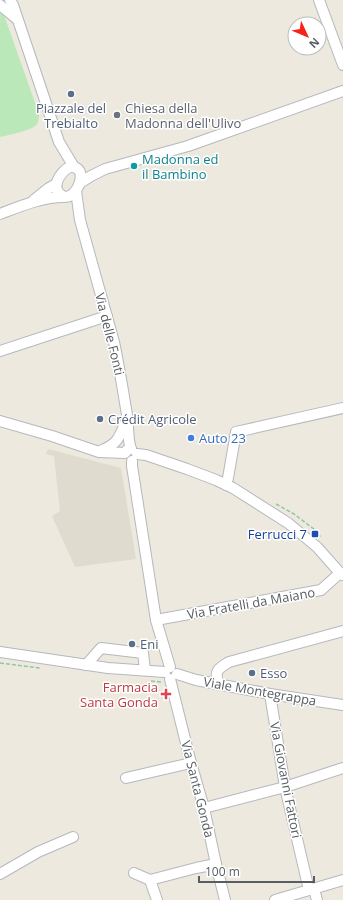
<svg xmlns="http://www.w3.org/2000/svg" width="343" height="900" viewBox="0 0 343 900" font-family="'Open Sans',sans-serif">
  <style>
    .education { fill: #dfdbcf }
    .green { fill: #bae8b8 }
    .lines { fill: none; stroke-linecap: round; stroke-linejoin: round }
    .minor-casing { stroke: #b5b8bd; stroke-width: 12 }
    .path { stroke: #91c99e; stroke-width: 1.5; stroke-dasharray: 4 2; stroke-linecap: butt }
    .minor { stroke: #fff; stroke-width: 10 }
    .service-dot { fill: #5c6f8a; stroke: #fff; stroke-width: 1.5 }
    .worship-dot { fill: #6b7280; stroke: #fff; stroke-width: 1.5 }
    .culture-dot { fill: #0f9aa8; stroke: #fff; stroke-width: 1.5 }
    .shop-dot { fill: #3f7fe0; stroke: #fff; stroke-width: 1.5 }
    .transit-dot { fill: #1a4fb4; stroke: #fff; stroke-width: 1.5 }
    .health-dot { fill: #e0444e; stroke: #fff; stroke-width: 1.5 }
    .labels { text-anchor: middle; dominant-baseline: central; stroke-width: 3; stroke-linejoin: round; paint-order: stroke }
    .service-label { font-size: 13px; fill: #4e5e75; stroke: #fff; text-anchor: start }
    .worship-label { font-size: 13px; fill: #5b616d; stroke: #fff; text-anchor: start }
    .culture-label { font-size: 13px; fill: #0d838f; stroke: #fff; text-anchor: start }
    .street-label { font-size: 13px; fill: #585d62; stroke: #fff }
    .shop-label { font-size: 13px; fill: #366cbe; stroke: #fff; text-anchor: start }
    .transit-label { font-size: 13px; fill: #164399; stroke: #fff; text-anchor: end }
    .health-label { font-size: 13px; fill: #be3a42; stroke: #fff; text-anchor: end }
  </style>
  <rect width="100%" height="100%" fill="#ede9df"/>
  <polygon class="education" points="48,449 121,468 136,559 75,567 52,516 60,511 54,456 46,454"/>
  <path class="green" d="M0 13 4 15 39 114C39 118 39 123 35 126 29 131 8 135 0 137Z"/>
  <g class="lines">
    <g class="minor-casing">
      <g id="minor">
        <polyline points="10,0 13,5 59,142 74,167"/>
        <polyline points="319,0 343,65"/>
        <polyline points="0,5 17,19"/>
        <path d="M70 167C91 165 77 202 63 196 49 190 60 171 70 167Z"/>
        <polyline points="80,183 91,176 105,169 188,146 343,91"/>
        <path d="M76 191 80 220 114 342C119 366 123 390 127 415 129 426 127 438 131 449"/>
        <polyline points="34,200 49,188 56,184"/>
        <path d="M0 214C21 206 42 197 64 197"/>
        <polyline points="0,351 107,316"/>
        <polyline points="0,421 52,436 99,452 125,453 127,450 131,449"/>
        <path d="M100 451C118 444 119 438 126 421"/>
        <polyline points="137,454 146,455 187,469 216,480 233,488 288,523 317,547 340,573 343,575"/>
        <polyline points="132,461 132,466 156,620 170,667"/>
        <polyline points="226,485 228,478 236,432 343,408"/>
        <polyline points="156,620 321,590 340,573"/>
        <polyline points="0,652 108,668 165,672"/>
        <polyline points="86,665 101,648 143,653 145,670"/>
        <polyline points="177,674 196,680 270,694 343,705"/>
        <polyline points="170,679 191,763 204,808 216,864 225,900"/>
        <path d="M219 684C213 671 219 668 229 662L343 631"/>
        <polyline points="270,694 285,787 309,890"/>
        <polyline points="126,778 191,763"/>
        <polyline points="204,808 285,787 343,768"/>
        <polyline points="134,873 150,880 196,868 216,864"/>
        <polyline points="0,874 38,852 73,837"/>
        <polyline points="150,880 157,900"/>
        <polyline points="314,889 317,900"/>
        <polyline points="275,900 343,880"/>
      </g>
    </g>
    <g class="path">
      <polyline points="276,504 294,514 319,533 320,537"/>
      <polyline points="0,663 40,668"/>
      <polyline points="151,681 161,682"/>
    </g>
    <use href="#minor" class="minor"/>
  </g>
  <g class="service-dot">
    <circle cx="71" cy="94" r="4"/>
    <circle cx="100" cy="419" r="4"/>
    <circle cx="132" cy="644" r="4"/>
    <circle cx="252" cy="673" r="4"/>
  </g>
  <circle class="worship-dot" cx="117" cy="115" r="4"/>
  <circle class="culture-dot" cx="134" cy="166" r="4"/>
  <circle class="shop-dot" cx="191" cy="438" r="4"/>
  <rect class="transit-dot" x="311" y="530" width="8" height="8" rx="2"/>
  <path class="health-dot" d="M164 688h4v4h4v4h-4v4h-4v-4h-4v-4h4z"/>
  <g class="labels">
    <g class="service-label">
      <text x="71" y="108" text-anchor="middle">Piazzale del<tspan x="71" dy="15">Trebialto</tspan></text>
      <text x="108" y="419">Crédit Agricole</text>
      <text x="140" y="644">Eni</text>
      <text x="260" y="673">Esso</text>
    </g>
    <g class="worship-label">
      <text x="125" y="108">Chiesa della<tspan x="125" dy="15">Madonna dell'Ulivo</tspan></text>
    </g>
    <g class="culture-label">
      <text x="142" y="159">Madonna ed<tspan x="142" dy="15">il Bambino</tspan></text>
    </g>
    <g class="street-label">
      <text transform="translate(110 334) rotate(76)">Via delle Fonti</text>
      <text transform="translate(251 603) rotate(-10)">Via Fratelli da Maiano</text>
      <text transform="translate(260 691) rotate(10)">Viale Montegrappa</text>
      <text transform="translate(286 780) rotate(79)">Via Giovanni Fattori</text>
      <text transform="translate(198 789) rotate(76)">Via Santa Gonda</text>
    </g>
    <g class="shop-label">
      <text x="199" y="438">Auto 23</text>
    </g>
    <g class="transit-label">
      <text x="307" y="534">Ferrucci 7</text>
    </g>
    <g class="health-label">
      <text x="158" y="687">Farmacia<tspan x="158" dy="15">Santa Gonda</tspan></text>
    </g>
  </g>
  <g transform="translate(307 36) rotate(134)"><circle r="19" fill="#ffffff" stroke="#bcbec0"/>
  <path d="M0-3L7 15L0 10L-7 15Z" fill="#f92219"/>
  <text y="-6" font-size="11" font-weight="bold" text-anchor="middle" fill="#585d62">N</text>
  </g>
  <path d="M199 876v6h115v-6" fill="none" stroke="#585d62" stroke-width="2"/>
  <text x="205" y="876" font-size="12" fill="#585d62" stroke="#ffffff" stroke-width="3" paint-order="stroke">100 m</text>
</svg>
